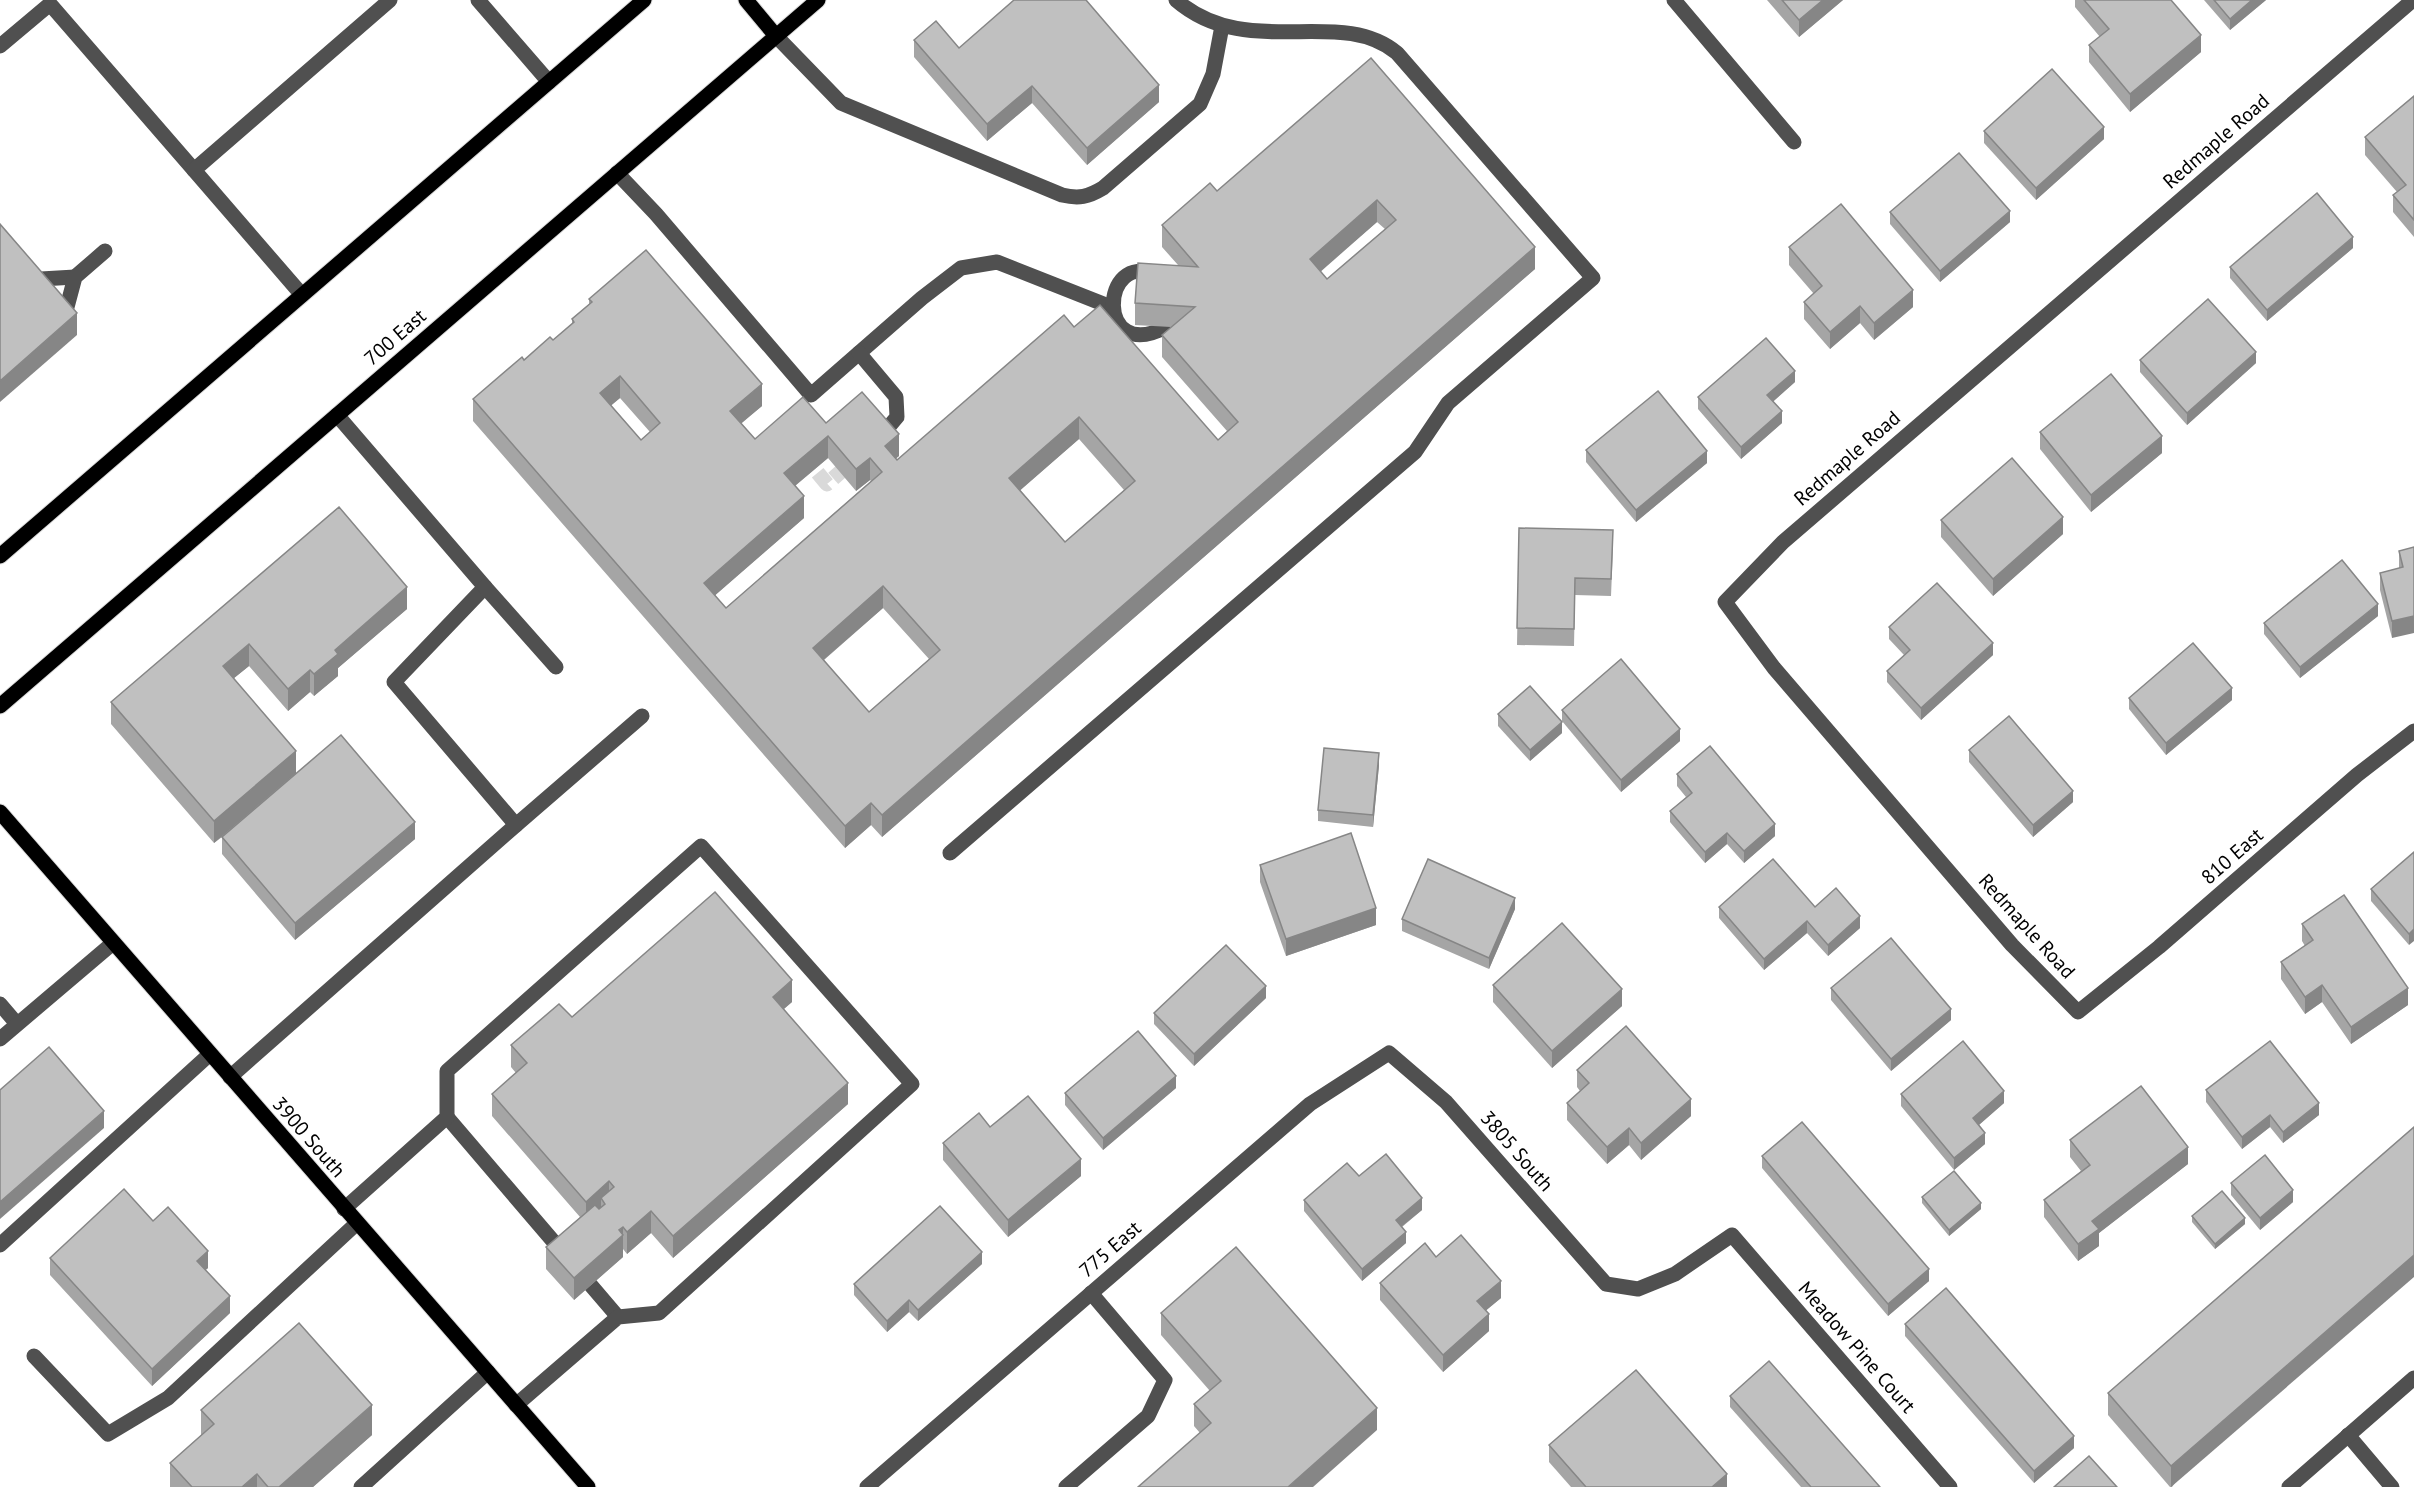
<svg xmlns="http://www.w3.org/2000/svg" width="2414" height="1487" viewBox="0 0 2414 1487" font-family="'PT Sans',sans-serif">
  <style>
    .lines { fill: none; stroke-linecap: round; stroke-linejoin: round }
    .minor-tunnel { stroke: #d9d9d9; stroke-width: 15; stroke-dasharray: 15 8; stroke-linecap: butt }
    .major-casing { stroke: #dbdbdb; stroke-width: 17 }
    .minor { stroke: #505050; stroke-width: 15 }
    .major { stroke: #000; stroke-width: 15 }
    .wall { fill: #a5a5a5; fill-rule: evenodd }
    .shaded-wall { fill: #868686 }
    .building { fill: #c0c0c0; stroke: #868686; stroke-width: 1.5; fill-rule: evenodd }
    .labels { text-anchor: middle; dominant-baseline: central; stroke-width: 4.5; stroke-linejoin: round; paint-order: stroke }
    .street-label { font-size: 20px; fill: #000; stroke: #fff }
  </style>
  <rect width="100%" height="100%" fill="#fff"/>
  <g class="lines">
    <polyline class="minor-tunnel" points="803,455 827,484 855,459"/>
    <g class="major-casing">
      <g id="major">
        <polyline points="746,0 776,36"/>
        <polyline points="0,556 644,0"/>
        <polyline points="0,706 818,0"/>
        <polyline points="0,812 588,1487"/>
      </g>
    </g>
    <g class="minor">
      <polyline points="478,0 549,82"/>
      <polyline points="1674,0 1794,142"/>
      <polyline points="2413,0 1783,542 1725,602 1774,668 2012,945 2078,1012 2159,947 2357,775 2414,731"/>
      <path d="M776 36 841 103 1062 195C1079 199 1088 197 1103 188L1200 104 1213 74 1222 26"/>
      <polyline points="0,46 50,4 194,170"/>
      <polyline points="617,173 656,214 811,395 922,298 961,268 997,262 1111,307"/>
      <path d="M1156 275C1100 249 1095 365 1166 327"/>
      <polyline points="34,285 41,279 75,277"/>
      <polyline points="302,295 194,170 390,0"/>
      <polyline points="59,314 67,307 75,277 105,251"/>
      <polyline points="859,353 896,397 897,417 881,436"/>
      <polyline points="337,415 485,587 394,682 516,825 642,716"/>
      <polyline points="485,587 556,667"/>
      <path d="M950 853 1415 452 1448 403 1593 278 1397 53C1339 5 1248 62 1176 0"/>
      <polyline points="0,1004 17,1024"/>
      <polyline points="0,1039 113,943"/>
      <polyline points="230,1077 516,825"/>
      <polyline points="447,1117 618,1317"/>
      <polyline points="344,1209 447,1117 447,1071 701,846 912,1084 659,1313 618,1317 516,1405"/>
      <polyline points="0,1245 210,1054"/>
      <polyline points="34,1356 108,1434 168,1398 356,1224"/>
      <polyline points="2348,1435 2392,1487"/>
      <polyline points="361,1487 488,1372"/>
      <polyline points="867,1487 1310,1104 1389,1053 1446,1102 1606,1284 1638,1289 1675,1274 1732,1235 1950,1487"/>
      <polyline points="1066,1487 1148,1416 1165,1380 1091,1293"/>
      <polyline points="2289,1487 2414,1378"/>
    </g>
    <use href="#major" class="major"/>
  </g>
  <g class="wall">
    <polygon points="1767,0 1843,0 1799,37"/>
    <polygon points="2075,0 2171,0 2201,52 2130,112 2089,62 2089,45 2100,37 2075,7"/>
    <polygon points="2204,0 2266,0 2230,30"/>
    <polygon points="914,40 959,48 1159,102 1087,165 1032,103 987,141 914,57"/>
    <path d="M1371 58 1535 269 882 837 871 825 845 848 473 421V399L553 340 572 324V319L589 304V299L762 406 741 423 755 439 826 423 899 456 896 458 897 460 1074 327 1218 440 1227 431 1162 357V335L1171 327 1135 325V303L1178 265 1162 247V225L1217 191ZM1377 222 1385 229 1327 279 1320 271ZM620 398 650 432 641 440 611 405ZM1079 439 1124 490 1065 542 1020 490ZM828 458 856 491 870 480 871 481 726 608 715 595 804 518 795 486ZM883 608 929 659 869 712 824 660Z"/>
    <polygon points="2414,96 2414,237 2393,212 2393,195 2397,192 2365,155 2365,137"/>
    <polygon points="1984,131 2104,139 2036,200 1984,143"/>
    <polygon points="1890,212 2010,222 1940,282 1890,224"/>
    <polygon points="1789,247 1913,307 1874,340 1860,323 1830,349 1804,319 1804,302 1814,294 1789,265"/>
    <polygon points="2353,248 2267,321 2230,278 2230,267"/>
    <polygon points="2140,360 2256,363 2187,425 2140,372"/>
    <polygon points="1795,382 1773,401 1782,423 1741,459 1698,409 1698,397"/>
    <polygon points="2040,432 2162,453 2091,512 2040,449"/>
    <polygon points="1586,450 1707,463 1636,522 1586,462"/>
    <polygon points="339,507 407,609 338,668 338,676 314,696 310,692 288,711 249,666 234,678 296,773 415,839 295,940 222,854 222,837 214,843 111,724 111,702"/>
    <polygon points="1941,520 2063,534 1993,596 1941,537"/>
    <polygon points="1519,528 1613,547 1611,596 1575,595 1574,646 1517,645"/>
    <polygon points="2414,547 2392,638 2380,590 2380,573 2399,568 2399,551"/>
    <polygon points="2378,616 2300,678 2264,634 2264,623"/>
    <polygon points="1889,627 1993,655 1921,720 1887,682 1887,671 1904,655 1889,639"/>
    <polygon points="2129,698 2232,700 2166,755 2129,709"/>
    <polygon points="1562,710 1680,741 1621,792 1562,721"/>
    <polygon points="1498,714 1562,733 1530,761 1498,726"/>
    <polygon points="1969,750 2073,802 2033,837 1969,762"/>
    <polygon points="1379,765 1373,827 1318,821 1318,810"/>
    <polygon points="1677,774 1775,836 1744,863 1727,844 1705,863 1670,822 1670,811 1686,797 1677,786"/>
    <polygon points="2414,852 2409,945 2371,901 2371,889"/>
    <polygon points="1260,865 1376,925 1286,956 1260,882"/>
    <polygon points="1719,907 1815,907 1860,928 1828,956 1807,933 1764,970 1719,918"/>
    <polygon points="1515,909 1489,969 1402,931 1402,919"/>
    <polygon points="2302,924 2408,1005 2351,1044 2322,1002 2305,1014 2281,979 2281,962 2305,946 2302,941"/>
    <polygon points="1493,985 1622,1006 1552,1068 1493,1002"/>
    <polygon points="1831,988 1951,1020 1891,1071 1831,1000"/>
    <polygon points="1266,998 1194,1066 1154,1024 1154,1013"/>
    <polygon points="792,1002 784,1009 848,1104 673,1258 651,1233 627,1254 623,1249 623,1257 574,1300 546,1269 546,1247 580,1217 492,1116 492,1094 516,1073 511,1067 511,1045 572,1017"/>
    <polygon points="1577,1070 1691,1116 1641,1160 1629,1145 1607,1164 1567,1120 1567,1103 1580,1091 1577,1087"/>
    <polygon points="1176,1088 1103,1150 1065,1105 1065,1093"/>
    <polygon points="2206,1090 2319,1115 2283,1143 2270,1127 2242,1149 2206,1102"/>
    <polygon points="1901,1094 2004,1103 1979,1125 1985,1144 1954,1170 1901,1106"/>
    <polygon points="2414,1127 2172,1487 2170,1487 2108,1415 2108,1393"/>
    <polygon points="2070,1140 2188,1164 2099,1233 2099,1246 2078,1261 2044,1217 2044,1200 2081,1171 2070,1157"/>
    <polygon points="943,1143 1081,1176 1008,1237 943,1160"/>
    <polygon points="1762,1156 1929,1281 1888,1316 1762,1168"/>
    <polygon points="1359,1176 1422,1210 1402,1227 1406,1243 1362,1281 1304,1211 1304,1200"/>
    <polygon points="2231,1183 2293,1202 2260,1230 2231,1195"/>
    <polygon points="1922,1197 1981,1209 1949,1236 1922,1203"/>
    <polygon points="2192,1216 2245,1224 2215,1249 2192,1222"/>
    <polygon points="153,1221 208,1268 205,1270 230,1313 152,1386 50,1275 50,1258"/>
    <polygon points="1436,1257 1501,1298 1486,1310 1489,1331 1443,1372 1380,1300 1380,1283"/>
    <polygon points="982,1264 918,1321 909,1312 887,1332 854,1295 854,1284"/>
    <polygon points="1161,1313 1377,1430 1200,1433 1194,1426 1194,1404 1210,1391 1161,1335"/>
    <polygon points="1905,1324 2074,1448 2034,1483 1905,1336"/>
    <polygon points="1730,1396 1880,1487 1801,1487 1730,1407"/>
    <polygon points="201,1410 372,1435 313,1487 170,1487 170,1463 201,1435"/>
    <polygon points="1549,1445 1727,1487 1571,1487 1549,1462"/>
  </g>
  <g class="shaded-wall">
    <polygon points="1823,0 1843,0 1799,37 1799,20"/>
    <polygon points="2252,0 2266,0 2230,30 2230,19"/>
    <polygon points="2201,35 2201,52 2130,112 2130,94"/>
    <polygon points="1159,85 1159,102 1087,165 1087,148"/>
    <polygon points="1032,86 1032,103 987,141 987,124"/>
    <polygon points="2104,127 2104,139 2036,200 2036,188"/>
    <polygon points="1377,200 1377,222 1310,281 1310,259"/>
    <polygon points="2010,211 2010,222 1940,282 1940,271"/>
    <polygon points="2353,237 2353,248 2267,321 2267,310"/>
    <polygon points="1535,247 1535,269 882,837 882,815"/>
    <polygon points="1913,290 1913,307 1874,340 1874,323"/>
    <polygon points="1860,306 1860,323 1830,349 1830,332"/>
    <polygon points="77,313 77,335 0,402 0,381"/>
    <polygon points="2256,352 2256,363 2187,425 2187,413"/>
    <polygon points="1795,371 1795,382 1767,407 1767,395"/>
    <polygon points="620,376 620,398 600,415 600,393"/>
    <polygon points="762,384 762,406 730,433 730,411"/>
    <polygon points="1782,411 1782,423 1741,459 1741,447"/>
    <polygon points="1079,417 1079,439 1009,500 1009,478"/>
    <polygon points="899,434 899,456 885,468 885,446"/>
    <polygon points="828,436 828,458 784,495 784,473"/>
    <polygon points="2162,436 2162,453 2091,512 2091,495"/>
    <polygon points="1707,451 1707,463 1636,522 1636,510"/>
    <polygon points="870,458 870,480 856,491 856,469"/>
    <polygon points="804,496 804,518 704,605 704,583"/>
    <polygon points="2063,517 2063,534 1993,596 1993,579"/>
    <polygon points="883,586 883,608 813,669 813,648"/>
    <polygon points="407,587 407,609 338,668 338,676 314,696 314,674 335,650"/>
    <polygon points="2378,604 2378,616 2300,678 2300,667"/>
    <polygon points="2414,616 2414,633 2392,638 2392,621"/>
    <polygon points="1993,643 1993,655 1921,720 1921,708"/>
    <polygon points="249,644 249,666 223,687 223,666"/>
    <polygon points="310,670 310,692 288,711 288,689"/>
    <polygon points="2232,688 2232,700 2166,755 2166,743"/>
    <polygon points="1562,722 1562,733 1530,761 1530,750"/>
    <polygon points="1680,729 1680,741 1621,792 1621,780"/>
    <polygon points="296,751 296,773 214,843 214,821"/>
    <polygon points="1379,753 1379,765 1373,827 1373,815"/>
    <polygon points="2073,791 2073,802 2033,837 2033,825"/>
    <polygon points="871,803 871,825 845,848 845,826"/>
    <polygon points="415,822 415,839 295,940 295,923"/>
    <polygon points="1775,824 1775,836 1744,863 1744,851"/>
    <polygon points="1727,833 1727,844 1705,863 1705,852"/>
    <polygon points="1515,898 1515,909 1489,969 1489,958"/>
    <polygon points="1376,908 1376,925 1286,956 1286,939"/>
    <polygon points="1860,916 1860,928 1828,956 1828,945"/>
    <polygon points="1807,921 1807,933 1764,970 1764,959"/>
    <polygon points="2414,929 2414,941 2409,945 2409,934"/>
    <polygon points="792,980 792,1002 773,1018 773,997"/>
    <polygon points="2322,985 2322,1002 2305,1014 2305,997"/>
    <polygon points="1266,986 1266,998 1194,1066 1194,1054"/>
    <polygon points="2408,988 2408,1005 2351,1044 2351,1027"/>
    <polygon points="1622,989 1622,1006 1552,1068 1552,1051"/>
    <polygon points="1951,1009 1951,1020 1891,1071 1891,1059"/>
    <polygon points="1176,1076 1176,1088 1103,1150 1103,1138"/>
    <polygon points="848,1083 848,1104 673,1258 673,1236"/>
    <polygon points="2004,1091 2004,1103 1973,1130 1973,1118"/>
    <polygon points="1691,1099 1691,1116 1641,1160 1641,1143"/>
    <polygon points="2319,1103 2319,1115 2283,1143 2283,1132"/>
    <polygon points="104,1111 104,1128 0,1219 0,1202"/>
    <polygon points="2270,1115 2270,1127 2242,1149 2242,1137"/>
    <polygon points="1629,1128 1629,1145 1607,1164 1607,1147"/>
    <polygon points="1985,1133 1985,1144 1954,1170 1954,1158"/>
    <polygon points="2188,1147 2188,1164 2099,1233 2099,1246 2078,1261 2078,1244 2092,1221"/>
    <polygon points="1081,1159 1081,1176 1008,1237 1008,1220"/>
    <polygon points="609,1181 609,1203 605,1204 601,1198 601,1210 586,1224 586,1202"/>
    <polygon points="2293,1190 2293,1202 2260,1230 2260,1218"/>
    <polygon points="1422,1198 1422,1210 1396,1231 1396,1220"/>
    <polygon points="1981,1203 1981,1209 1949,1236 1949,1230"/>
    <polygon points="651,1211 651,1233 627,1254 627,1232"/>
    <polygon points="2245,1218 2245,1224 2215,1249 2215,1244"/>
    <polygon points="623,1227 623,1257 574,1300 574,1278"/>
    <polygon points="1406,1232 1406,1243 1362,1281 1362,1269"/>
    <polygon points="208,1251 208,1268 197,1278 197,1261"/>
    <polygon points="982,1252 982,1264 918,1321 918,1310"/>
    <polygon points="2414,1255 2414,1277 2171,1487 2171,1466"/>
    <polygon points="1929,1269 1929,1281 1888,1316 1888,1304"/>
    <polygon points="1501,1281 1501,1298 1477,1318 1477,1301"/>
    <polygon points="230,1296 230,1313 152,1386 152,1369"/>
    <polygon points="909,1300 909,1312 887,1332 887,1321"/>
    <polygon points="1489,1314 1489,1331 1443,1372 1443,1355"/>
    <polygon points="372,1405 372,1435 313,1487 279,1487"/>
    <polygon points="1377,1408 1377,1430 1313,1487 1288,1487"/>
    <polygon points="2074,1436 2074,1448 2034,1483 2034,1471"/>
    <polygon points="257,1474 257,1487 242,1487"/>
    <polygon points="1727,1474 1727,1487 1712,1487"/>
  </g>
  <g class="building">
    <polygon points="1014,0 1086,0 1159,85 1087,148 1032,86 987,124 914,40 936,21 959,48"/>
    <polygon points="1782,0 1823,0 1799,20"/>
    <polygon points="2084,0 2171,0 2201,35 2130,94 2089,45 2109,29"/>
    <polygon points="2214,0 2252,0 2230,19"/>
    <path d="M1371 58 1535 247 882 815 871 803 845 826 473 399 522 357 524 360 550 337 553 340 574 322 572 319 592 302 589 299 646 250 762 384 730 411 755 439 803 397 826 423 862 392 899 434 885 446 897 460 1064 315 1074 327 1100 305 1218 440 1238 422 1162 335 1195 307 1135 303 1138 263 1198 267 1162 225 1210 183 1217 191ZM1377 200 1396 220 1327 279 1310 259ZM620 376 660 423 641 440 600 393ZM1079 417 1135 481 1065 542 1009 478ZM828 436 856 469 870 458 882 472 726 608 704 583 804 496 784 473ZM883 586 940 650 869 712 813 648Z"/>
    <polygon points="2052,69 2104,127 2036,188 1984,131"/>
    <polygon points="2414,96 2414,220 2393,195 2406,185 2365,137"/>
    <polygon points="1959,153 2010,211 1940,271 1890,212"/>
    <polygon points="2317,193 2353,237 2267,310 2230,267"/>
    <polygon points="1841,204 1913,290 1874,323 1860,306 1830,332 1804,302 1822,286 1789,247"/>
    <polygon points="0,224 77,313 0,381"/>
    <polygon points="2208,299 2256,352 2187,413 2140,360"/>
    <polygon points="1766,338 1795,371 1767,395 1782,411 1741,447 1698,397"/>
    <polygon points="2111,374 2162,436 2091,495 2040,432"/>
    <polygon points="1658,391 1707,451 1636,510 1586,450"/>
    <polygon points="2012,458 2063,517 1993,579 1941,520"/>
    <polygon points="339,507 407,587 335,650 338,654 314,674 310,670 288,689 249,644 223,666 296,751 214,821 111,702"/>
    <polygon points="1519,528 1613,530 1611,579 1575,578 1574,629 1517,628"/>
    <polygon points="2414,547 2414,616 2392,621 2380,573 2403,567 2399,551"/>
    <polygon points="2342,560 2378,604 2300,667 2264,623"/>
    <polygon points="1937,583 1993,643 1921,708 1887,671 1910,650 1889,627"/>
    <polygon points="2193,643 2232,688 2166,743 2129,698"/>
    <polygon points="1621,659 1680,729 1621,780 1562,710"/>
    <polygon points="1530,686 1562,722 1530,750 1498,714"/>
    <polygon points="2009,716 2073,791 2033,825 1969,750"/>
    <polygon points="341,735 415,822 295,923 222,837"/>
    <polygon points="1710,746 1775,824 1744,851 1727,833 1705,852 1670,811 1692,793 1677,774"/>
    <polygon points="1324,748 1379,753 1373,815 1318,810"/>
    <polygon points="1351,833 1376,908 1286,939 1260,865"/>
    <polygon points="2414,852 2414,929 2409,934 2371,889"/>
    <polygon points="1428,859 1515,898 1489,958 1402,919"/>
    <polygon points="1773,859 1815,907 1836,888 1860,916 1828,945 1807,921 1764,959 1719,907"/>
    <polygon points="715,892 792,980 773,997 848,1083 673,1236 651,1211 627,1232 623,1227 619,1230 623,1235 574,1278 546,1247 595,1205 599,1209 605,1204 601,1198 614,1187 609,1181 586,1202 492,1094 527,1063 511,1045 559,1004 572,1017"/>
    <polygon points="2344,895 2408,988 2351,1027 2322,985 2305,997 2281,962 2313,940 2302,924"/>
    <polygon points="1562,923 1622,989 1552,1051 1493,985"/>
    <polygon points="1891,938 1951,1009 1891,1059 1831,988"/>
    <polygon points="1226,945 1266,986 1194,1054 1154,1013"/>
    <polygon points="1626,1026 1691,1099 1641,1143 1629,1128 1607,1147 1567,1103 1589,1083 1577,1070"/>
    <polygon points="1138,1031 1176,1076 1103,1138 1065,1093"/>
    <polygon points="1963,1041 2004,1091 1973,1118 1985,1133 1954,1158 1901,1094"/>
    <polygon points="2270,1041 2319,1103 2283,1132 2270,1115 2242,1137 2206,1090"/>
    <polygon points="49,1047 104,1111 0,1202 0,1090"/>
    <polygon points="2141,1086 2188,1147 2092,1221 2099,1229 2078,1244 2044,1200 2090,1165 2070,1140"/>
    <polygon points="1028,1096 1081,1159 1008,1220 943,1143 979,1113 990,1127"/>
    <polygon points="1802,1122 1929,1269 1888,1304 1762,1156"/>
    <polygon points="2414,1127 2414,1255 2171,1466 2108,1393"/>
    <polygon points="1386,1154 1422,1198 1396,1220 1406,1232 1362,1269 1304,1200 1347,1163 1359,1176"/>
    <polygon points="2265,1155 2293,1190 2260,1218 2231,1183"/>
    <polygon points="1954,1171 1981,1203 1949,1230 1922,1197"/>
    <polygon points="124,1189 153,1221 168,1207 208,1251 197,1261 230,1296 152,1369 50,1258"/>
    <polygon points="2222,1191 2245,1218 2215,1244 2192,1216"/>
    <polygon points="940,1206 982,1252 918,1310 909,1300 887,1321 854,1284"/>
    <polygon points="1461,1235 1501,1281 1477,1301 1489,1314 1443,1355 1380,1283 1425,1243 1436,1257"/>
    <polygon points="1236,1247 1377,1408 1288,1487 1138,1487 1211,1423 1194,1404 1221,1381 1161,1313"/>
    <polygon points="1946,1288 2074,1436 2034,1471 1905,1324"/>
    <polygon points="299,1323 372,1405 279,1487 268,1487 257,1474 242,1487 192,1487 170,1463 214,1424 201,1410"/>
    <polygon points="1769,1361 1880,1487 1811,1487 1730,1396"/>
    <polygon points="1636,1370 1727,1474 1712,1487 1586,1487 1549,1445"/>
    <polygon points="2089,1456 2117,1487 2054,1487"/>
  </g>
  <g class="labels">
    <g class="street-label">
      <text transform="translate(2216 141) rotate(-41)">Redmaple Road</text>
      <text transform="translate(395 337) rotate(-41)">700 East</text>
      <text transform="translate(1847 458) rotate(-41)">Redmaple Road</text>
      <text transform="translate(2232 856) rotate(-41)">810 East</text>
      <text transform="translate(2027 926) rotate(48)">Redmaple Road</text>
      <text transform="translate(309 1137) rotate(49)">3900 South</text>
      <text transform="translate(1517 1151) rotate(49)">3805 South</text>
      <text transform="translate(1110 1249) rotate(-41)">775 East</text>
      <text transform="translate(1857 1347) rotate(49)">Meadow Pine Court</text>
    </g>
  </g>
</svg>
